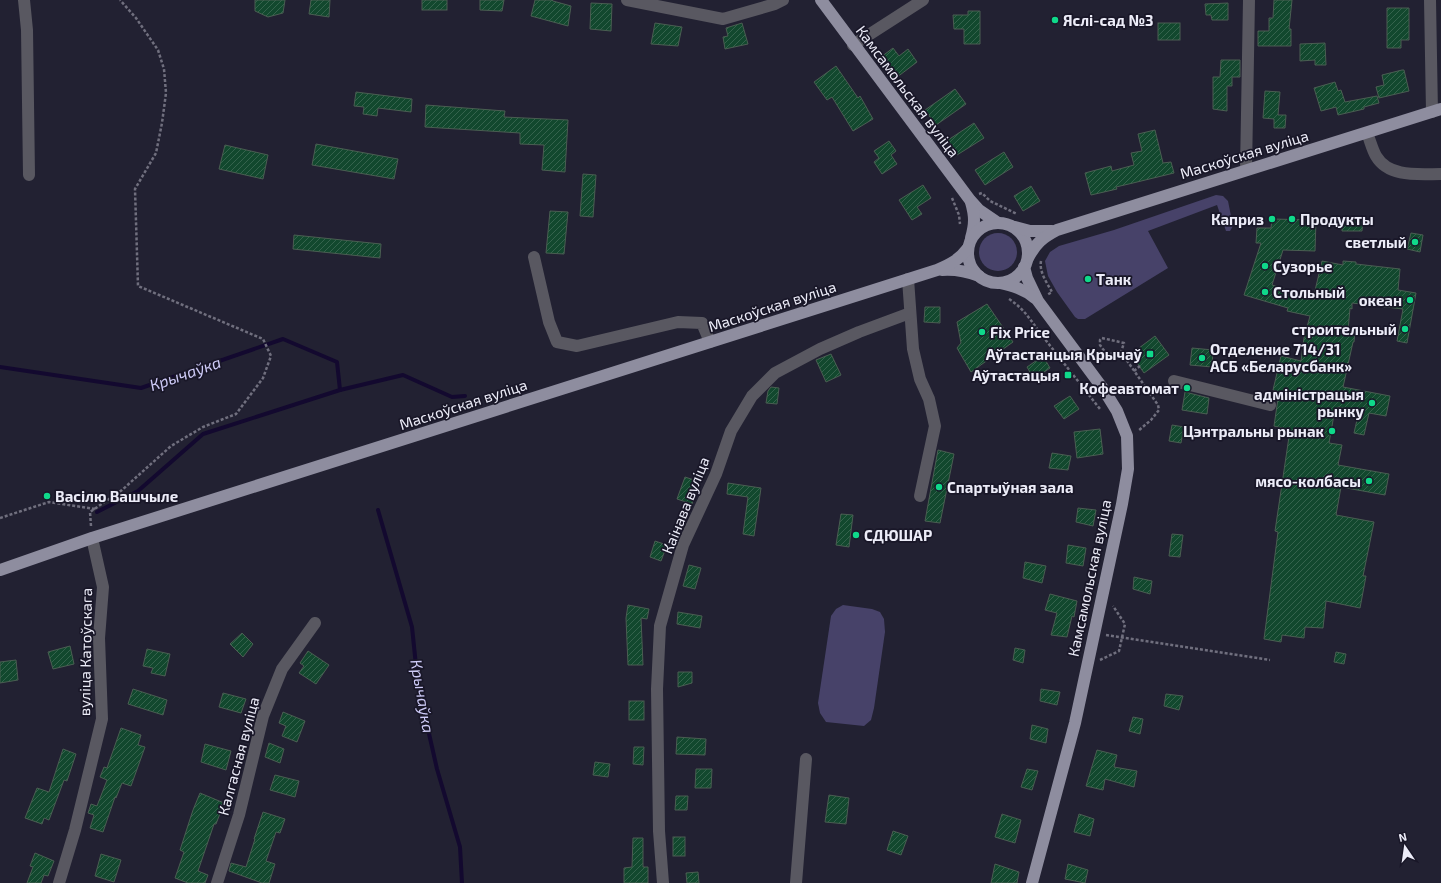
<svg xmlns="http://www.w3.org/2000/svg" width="1441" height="883" viewBox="0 0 1441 883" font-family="'Exo 2',sans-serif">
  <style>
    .grass { fill: #474269 }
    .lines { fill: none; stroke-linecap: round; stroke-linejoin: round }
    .stream { stroke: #13092f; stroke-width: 4 }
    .building { fill: url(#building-hatch); stroke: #4a5e52 }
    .path { stroke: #706f7e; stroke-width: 2.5; stroke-dasharray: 3 2; stroke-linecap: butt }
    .minor { stroke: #595861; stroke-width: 12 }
    .major { stroke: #8e8d9f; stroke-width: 12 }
    .poi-dot { fill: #0fd98a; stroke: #191728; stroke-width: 1.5 }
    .labels { text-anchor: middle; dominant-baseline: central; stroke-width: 3.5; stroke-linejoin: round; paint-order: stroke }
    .poi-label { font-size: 15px; font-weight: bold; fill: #ececf8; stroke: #191728; text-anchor: start }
    .street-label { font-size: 15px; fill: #ececf8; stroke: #191728 }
    .water-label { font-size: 16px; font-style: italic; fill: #cecbf7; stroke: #191728 }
  </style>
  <defs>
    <pattern id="building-hatch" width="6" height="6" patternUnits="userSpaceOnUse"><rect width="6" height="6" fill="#12482e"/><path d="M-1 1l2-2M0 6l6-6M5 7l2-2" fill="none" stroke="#35634d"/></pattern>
  </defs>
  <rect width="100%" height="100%" fill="#222132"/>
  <g class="grass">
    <polygon points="1216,195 1223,196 1228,201 1233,226 1230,231 1226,231 1217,205 1148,231 1168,268 1085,319 1078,319 1075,317 1057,292 1048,276 1045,261 1050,252 1059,246 1114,230"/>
    <circle cx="998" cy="252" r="19"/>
    <polygon points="843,605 872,609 880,612 884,619 885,632 874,708 871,720 864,726 826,722 820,713 818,703 831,616 836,609"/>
  </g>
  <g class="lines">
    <g class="stream">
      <polyline points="0,367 141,388 283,339 337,362 340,390"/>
      <polyline points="378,510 412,627 418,685 437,769 460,847 462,883"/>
      <polyline points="97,512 138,491 203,434 340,390 403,375 452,397 465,396"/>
    </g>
  </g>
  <g class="building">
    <polygon points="255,0 285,0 283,13 268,17 255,11"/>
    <polygon points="311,0 330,0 329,17 309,14"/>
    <rect x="422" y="0" width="25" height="10"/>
    <polygon points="480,0 504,0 502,11 480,10"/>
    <polygon points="535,0 552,0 553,1 571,6 568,26 531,16"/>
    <polygon points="1274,0 1292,0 1289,29 1291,29 1291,46 1258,46 1258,31 1269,31 1269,18 1273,18"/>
    <polygon points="591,3 612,4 611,31 590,29"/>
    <polygon points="1228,3 1228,20 1212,20 1211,15 1206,15 1205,4"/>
    <polygon points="1387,8 1409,8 1409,40 1401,40 1401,48 1387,48"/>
    <polygon points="968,11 980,11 980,44 964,44 964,29 954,29 953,15 968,15"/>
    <polygon points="655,23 682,27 678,46 651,44"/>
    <polygon points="742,23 748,44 725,49 723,37 728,36 726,28"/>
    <rect x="1158" y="23" width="22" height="17"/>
    <polygon points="1325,43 1326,65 1315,65 1315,60 1300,61 1300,44"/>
    <polygon points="893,48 899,56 908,49 917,62 892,81 877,60"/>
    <polygon points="1221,60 1240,60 1240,77 1232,77 1232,86 1227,86 1227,111 1213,109 1213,77 1220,77"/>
    <polygon points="836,66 858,98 860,96 873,119 853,131 832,97 827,100 814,82"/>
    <polygon points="1402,70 1404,70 1409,91 1379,98 1376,87 1384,85 1382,75"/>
    <polygon points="1335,82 1338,91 1341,90 1345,102 1377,96 1379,103 1364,107 1364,109 1338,115 1336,107 1321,111 1314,88"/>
    <polygon points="955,89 966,104 936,125 925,110"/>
    <polygon points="1265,91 1280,92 1278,115 1286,115 1285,128 1274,128 1274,119 1263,118"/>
    <polygon points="356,92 412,99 411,112 378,108 377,116 363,114 364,107 354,106"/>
    <polygon points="426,105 505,111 504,117 568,120 565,172 542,170 544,145 520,144 520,133 425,127"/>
    <polygon points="974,123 984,138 957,155 948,140"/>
    <polygon points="1155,130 1163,163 1171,162 1174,173 1133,183 1116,187 1117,189 1091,195 1085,173 1111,166 1112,171 1134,165 1131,153 1142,151 1138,134"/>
    <polygon points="889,141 896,151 891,155 897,164 882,174 874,162 879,158 874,151"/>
    <polygon points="316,144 398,159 394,179 312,165"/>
    <polygon points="225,145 268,155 263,179 219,169"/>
    <polygon points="1004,152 1013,167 985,185 975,170"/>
    <polygon points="583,174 596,175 593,217 580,216"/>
    <polygon points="923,185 931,198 917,207 922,214 912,220 899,200"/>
    <polygon points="1031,186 1040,201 1023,211 1014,196"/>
    <polygon points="550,211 568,212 564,254 546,253"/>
    <polygon points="1342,218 1363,218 1362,231 1342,231"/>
    <polygon points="1272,219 1316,220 1315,251 1283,250 1272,285 1285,289 1284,292 1313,299 1322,261 1343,265 1343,261 1356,262 1356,264 1400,269 1398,290 1416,293 1407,343 1397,341 1403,309 1352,303 1352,309 1350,308 1348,331 1355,331 1354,342 1353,342 1343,387 1390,396 1386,416 1369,413 1364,435 1354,433 1359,411 1338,407 1337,409 1335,409 1329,443 1342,445 1338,465 1389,474 1385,495 1341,487 1336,515 1374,522 1363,576 1366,576 1360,608 1326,601 1323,628 1305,627 1304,638 1282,635 1281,642 1264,639 1278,532 1275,531 1290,430 1274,426 1279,392 1273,390 1281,356 1301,361 1304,338 1310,316 1287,311 1288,308 1244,295 1261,243 1256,243 1257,228 1271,228"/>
    <polygon points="1411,233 1423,235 1420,252 1407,249"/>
    <polygon points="294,235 381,244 380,258 293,249"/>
    <polygon points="987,304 1013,342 971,372 957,348 961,343 957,322"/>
    <polygon points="925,307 940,307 940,323 924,322"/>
    <polygon points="1155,336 1169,355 1144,373 1131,354"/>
    <polygon points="1192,348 1213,350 1212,367 1190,365"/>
    <polygon points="831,354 841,375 826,382 816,360"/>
    <polygon points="1043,356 1050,368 1034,379 1027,367"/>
    <polygon points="771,387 779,388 777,404 766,403 768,391"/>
    <polygon points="1185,392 1209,398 1207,414 1182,410"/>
    <polygon points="1070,396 1079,409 1064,419 1054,406"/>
    <polygon points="1172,425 1184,427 1181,443 1169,441"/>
    <polygon points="1100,429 1103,454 1077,458 1074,432"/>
    <polygon points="938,450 954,454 940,523 925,521"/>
    <polygon points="1052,453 1071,456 1068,470 1049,468"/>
    <polygon points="685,477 700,482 692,504 677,499"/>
    <polygon points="728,483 761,488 754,536 743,534 748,497 727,494"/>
    <polygon points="1078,508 1096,510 1093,526 1076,522"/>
    <polygon points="841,514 853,515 849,547 836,545"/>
    <polygon points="1172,534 1183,535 1180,557 1169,556"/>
    <polygon points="655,541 667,545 661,561 650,557"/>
    <polygon points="1068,545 1086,548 1083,566 1066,563"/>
    <polygon points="1025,562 1046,566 1042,583 1023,578"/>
    <polygon points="689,565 701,568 695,589 683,586"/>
    <polygon points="1134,577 1152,581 1150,594 1133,589"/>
    <polygon points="1050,594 1077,601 1074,617 1072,616 1067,637 1051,635 1057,613 1045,610"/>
    <polygon points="628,605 649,609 647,619 641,618 643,665 628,665 626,618"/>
    <polygon points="678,612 702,616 700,628 677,624"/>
    <polygon points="242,633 253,644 243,657 230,644"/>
    <polygon points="70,646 74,664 53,669 48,652"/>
    <polygon points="1015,648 1025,650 1023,663 1013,660"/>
    <polygon points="147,649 170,654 165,676 151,673 153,668 143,666"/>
    <polygon points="308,651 329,665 316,684 299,673 304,666 300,663"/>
    <polygon points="1336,652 1346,654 1344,664 1334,662"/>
    <polygon points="16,660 18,680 0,683 0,662"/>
    <polygon points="678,672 692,672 692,683 678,687"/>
    <polygon points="133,689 167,700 163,715 128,704"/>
    <polygon points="1041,689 1060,692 1057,705 1040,701"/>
    <polygon points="223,693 246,699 241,713 219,707"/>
    <polygon points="1166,694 1183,696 1179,710 1164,706"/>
    <rect x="629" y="701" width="15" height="19"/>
    <polygon points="283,712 305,721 297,742 282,736 286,726 279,723"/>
    <polygon points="1133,717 1143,719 1140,734 1129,731"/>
    <polygon points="1032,725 1048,729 1046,743 1030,739"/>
    <polygon points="121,728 141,735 138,745 145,747 131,786 122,783 116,798 115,797 103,832 90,828 94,815 88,813 91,804 97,806 107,780 100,777 104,767 107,768"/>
    <polygon points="677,737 706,739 705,755 676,754"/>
    <polygon points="269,743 284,749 280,763 265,757"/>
    <polygon points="205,744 231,751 226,770 201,762"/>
    <polygon points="634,747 644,747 643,765 633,764"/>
    <polygon points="63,749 76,754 67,781 64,780 49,820 44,818 42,824 25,818 37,788 49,792"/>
    <polygon points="1097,750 1117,755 1114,767 1137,771 1134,787 1105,779 1103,790 1086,786"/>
    <polygon points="595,762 610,764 608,777 593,775"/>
    <polygon points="696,769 712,769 711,788 695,788"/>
    <polygon points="1027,769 1038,771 1032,790 1021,787"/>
    <polygon points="275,775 299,781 295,797 270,790"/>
    <polygon points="200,793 224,803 216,824 214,824 198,871 208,875 205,883 188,883 175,878 184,852 180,850 193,810"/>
    <polygon points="829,795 849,798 846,824 825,822"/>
    <polygon points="676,796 688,796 687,810 675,810"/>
    <polygon points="263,812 285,819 280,833 276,832 266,861 275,864 269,883 262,883 229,871 231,863 246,867 255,839 254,839"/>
    <polygon points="1002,814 1021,820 1015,843 995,837"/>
    <polygon points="1079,814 1094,819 1090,836 1074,832"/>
    <polygon points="893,831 908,836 901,855 887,850"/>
    <rect x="673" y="837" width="12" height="19"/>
    <polygon points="633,838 643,838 643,867 648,867 648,883 624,883 624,868 632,867"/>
    <polygon points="35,853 54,861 48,876 44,875 41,883 27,883 33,867 30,866"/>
    <polygon points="101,854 121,860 114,882 95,876"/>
    <polygon points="995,864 1019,872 1017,883 991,883"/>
    <polygon points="1068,864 1088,870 1085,883 1065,879"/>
    <polygon points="698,872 699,883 687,883 686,873"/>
  </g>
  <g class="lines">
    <g class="path">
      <polyline points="979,194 982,193 990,201 1017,214"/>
      <polyline points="952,198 959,215 960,224"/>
      <path d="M1041 261C1039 272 1047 283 1052 292L1047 295"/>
      <path d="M1009 299C1025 309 1033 324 1044 338 1063 362 1081 385 1100 409"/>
      <polygon points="1102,338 1124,343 1121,352 1112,354 1105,352 1100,345 1100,340"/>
      <polyline points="1121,352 1158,405 1159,410 1151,420 1138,431"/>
      <polyline points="1134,371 1140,366"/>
      <polyline points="0,518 49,502 95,509"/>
      <polyline points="91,526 90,512 122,490 171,446 203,427 236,414 263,378 271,356 263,339 138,286 135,189 156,153 162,123 166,93 164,69 158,50 136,18 120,0"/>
      <polyline points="1106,635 1270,660"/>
      <polyline points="1100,660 1119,651 1125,624 1113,606"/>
    </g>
    <g class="minor">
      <polyline points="24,0 27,30 29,175"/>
      <polyline points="627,0 723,19 775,4 783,0"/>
      <polyline points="1430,0 1432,112"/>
      <polyline points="853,45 923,0"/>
      <path d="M1367 133C1370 140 1372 149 1376 156 1389 178 1419 174 1441 174"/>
      <polyline points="1246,170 1249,0"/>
      <polyline points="534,257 549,322 557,342 577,346 678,322 702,323 710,342"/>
      <polyline points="908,279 913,349 920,379 929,399 935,426 920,496"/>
      <polyline points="1174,381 1270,405"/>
      <polyline points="59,883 75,830 102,719 99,638 103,587 92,538"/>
      <polyline points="217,883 239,815 263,716 282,669 315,623"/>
      <polyline points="663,883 659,831 657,689 660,626 683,545 716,474 731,431 752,396 775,373 820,349 859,332 910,313"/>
      <polyline points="796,883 806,759"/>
    </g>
    <g class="major">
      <polyline points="821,0 970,200 979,210 998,223"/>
      <path d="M971 202C975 216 975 224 971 238"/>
      <circle cx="998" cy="253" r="30"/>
      <polyline points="1015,227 1030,231 1052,231"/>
      <path d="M1028 258C1036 243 1042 238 1057 230L1441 109"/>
      <polyline points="1024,267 1027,278 1038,301 1104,390 1117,411 1127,436 1128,469 1122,504 1075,723 1032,883"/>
      <path d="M942 270C956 269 966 271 979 276"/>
      <path d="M1000 283C1013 286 1024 289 1035 298"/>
      <path d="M0 570 92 538 937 270C951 264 959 260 968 248"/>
    </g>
  </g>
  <g class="poi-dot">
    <circle cx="1055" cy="20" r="4"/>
    <circle cx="1272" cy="219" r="4"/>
    <circle cx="1292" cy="219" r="4"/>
    <circle cx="1415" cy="242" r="4"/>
    <circle cx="1265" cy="266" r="4"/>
    <circle cx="1088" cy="279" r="4"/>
    <circle cx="1265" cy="292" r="4"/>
    <circle cx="1410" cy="300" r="4"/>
    <circle cx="1405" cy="329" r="4"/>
    <circle cx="982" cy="332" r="4"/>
    <rect x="1146" y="350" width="8" height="8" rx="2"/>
    <circle cx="1202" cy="358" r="4"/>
    <rect x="1064" y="371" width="8" height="8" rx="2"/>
    <circle cx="1187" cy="388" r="4"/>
    <circle cx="1372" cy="403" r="4"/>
    <circle cx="1332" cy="431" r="4"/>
    <circle cx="1369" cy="481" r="4"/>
    <circle cx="939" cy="487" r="4"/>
    <circle cx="47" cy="496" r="4"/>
    <circle cx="856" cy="535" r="4"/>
  </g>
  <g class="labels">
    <g class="poi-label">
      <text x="1063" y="20">Яслі-сад №3</text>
      <text x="1264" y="219" text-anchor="end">Каприз</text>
      <text x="1300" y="219">Продукты</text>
      <text x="1407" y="242" text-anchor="end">светлый</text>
      <text x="1273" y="266">Сузорье</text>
      <text x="1096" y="279">Танк</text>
      <text x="1273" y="292">Стольный</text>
      <text x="1402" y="300" text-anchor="end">океан</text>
      <text x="1397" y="329" text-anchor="end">строительный</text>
      <text x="990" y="332">Fix Price</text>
      <text x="1210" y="349">Отделение 714/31<tspan x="1210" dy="17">АСБ «Беларусбанк»</tspan></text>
      <text x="1142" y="354" text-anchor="end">Аўтастанцыя Крычаў</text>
      <text x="1060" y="375" text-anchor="end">Аўтастацыя</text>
      <text x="1179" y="388" text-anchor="end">Кофеавтомат</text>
      <text x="1364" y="394" text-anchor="end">адміністрацыя<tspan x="1364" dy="17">рынку</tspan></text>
      <text x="1324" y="431" text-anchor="end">Цэнтральны рынак</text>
      <text x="1361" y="481" text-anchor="end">мясо-колбасы</text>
      <text x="947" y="487">Спартыўная зала</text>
      <text x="55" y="496">Васілю Вашчыле</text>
      <text x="864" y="535">СДЮШАР</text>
    </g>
    <g class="street-label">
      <text transform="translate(908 91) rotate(53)">Камсамольская вуліца</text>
      <text transform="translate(1244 154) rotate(-17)">Маскоўская вуліца</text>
      <text transform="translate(772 306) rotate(-18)">Маскоўская вуліца</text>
      <text transform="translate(463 404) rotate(-18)">Маскоўская вуліца</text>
      <text transform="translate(685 505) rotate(-68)">Каінава вуліца</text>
      <text transform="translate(1089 578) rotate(-78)">Камсамольская вуліца</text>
      <text transform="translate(85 652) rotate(-89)">вуліца Катоўскага</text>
      <text transform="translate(238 756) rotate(-75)">Калгасная вуліца</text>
    </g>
    <g class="water-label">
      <text transform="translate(185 373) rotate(-19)">Крычаўка</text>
      <text transform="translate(423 696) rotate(80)">Крычаўка</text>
    </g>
  </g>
  <g transform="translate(1405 847) rotate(347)" stroke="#191728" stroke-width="3" paint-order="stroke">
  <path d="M0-3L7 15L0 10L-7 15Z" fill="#ececf8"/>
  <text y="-6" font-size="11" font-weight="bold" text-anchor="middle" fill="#ececf8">N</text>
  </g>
</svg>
